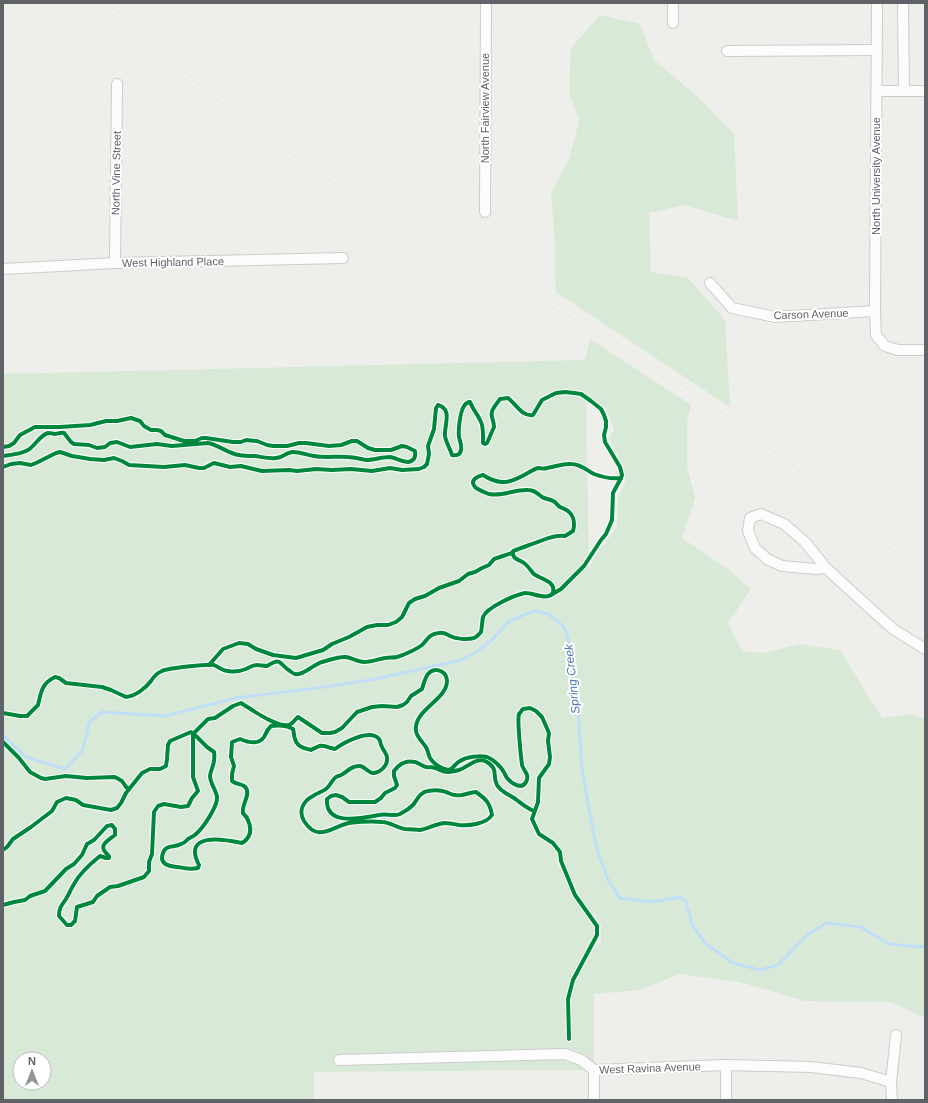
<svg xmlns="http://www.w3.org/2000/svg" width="928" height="1103" viewBox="0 0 928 1103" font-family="Arial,sans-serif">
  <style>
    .green { fill: #d8ead7; fill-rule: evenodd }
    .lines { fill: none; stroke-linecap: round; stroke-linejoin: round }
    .stream { stroke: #c0def7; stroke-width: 3 }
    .minor-casing { stroke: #cbcccb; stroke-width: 12 }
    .minor { stroke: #fcfcfc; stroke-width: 10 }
    .rail { stroke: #e4e4e3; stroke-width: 3; stroke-dasharray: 1 5; stroke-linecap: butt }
    .cycleway-casing { stroke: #fff; stroke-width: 6 }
    .cycleway { stroke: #00873e; stroke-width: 4 }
    .labels { text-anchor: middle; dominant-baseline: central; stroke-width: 4; stroke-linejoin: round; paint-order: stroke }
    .street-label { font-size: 11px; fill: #5f6267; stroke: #fff }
    .water-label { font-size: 12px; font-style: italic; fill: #4877ae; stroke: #fff }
  </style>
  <rect width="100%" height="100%" fill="#eeeeea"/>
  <g class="green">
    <polygon points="600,15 640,24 654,60 698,97 734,134 738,221 684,205 649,213 651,272 688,278 725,320 730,407 556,292 555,280 555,242 551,192 569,160 579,121 569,91 571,48"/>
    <path d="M590 339 691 405 687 421V465L695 498 682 538 729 570 751 589 728 623 742 651 763 653 800 644 840 650 882 718 913 714 925 720V1018L890 1002 804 1001 740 982 679 974 640 990 594 994V1070L314 1072V1100H3V374L585 360ZM586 394 606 409 614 429 609 438 625 471V483L618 498 617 527 600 549 589 568ZM593 911 601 925V941L594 949ZM20 1059H44V1083H20Z"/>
  </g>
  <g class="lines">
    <polyline class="stream" points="3,735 26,757 65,769 83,750 89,722 102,712 165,716 236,698 317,688 370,680 412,671 462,660 479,650 492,640 508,622 533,611 549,614 564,627 569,643 579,723 582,770 596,846 608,880 620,898 651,902 680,897 686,902 692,925 707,945 733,963 760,970 778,965 808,934 827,923 861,927 889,944 920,947 925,946"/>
    <g class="minor-casing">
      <g id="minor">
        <polyline points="877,3 875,311 876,335 885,346 898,350 925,350"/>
        <polyline points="903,3 904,91"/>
        <polyline points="673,23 673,3"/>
        <polyline points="727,51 877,50"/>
        <polyline points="877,91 925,91"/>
        <polyline points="485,212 486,3"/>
        <polyline points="115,263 117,84"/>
        <polyline points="3,269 115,263 343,258"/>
        <polyline points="710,283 732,308 775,317 875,311"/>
        <polyline points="826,568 816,569 782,566 767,559 755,548 748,531 750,518 761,514 784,524 805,542 826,568 862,601 893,629 925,649"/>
        <polyline points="339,1060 565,1054 581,1060 594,1070 726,1065 811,1067 861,1073 891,1082"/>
        <polyline points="726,1065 726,1100"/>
        <polyline points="594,1100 594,1070"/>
        <polyline points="892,1100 891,1082 896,1035"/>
      </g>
    </g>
    <use href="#minor" class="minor"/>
    <polyline class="rail" points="110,3 148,41 229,109 276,144 326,178 376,210 448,251 616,342 692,392 739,425 838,501 891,549 925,582"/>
    <g class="cycleway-casing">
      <g id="cycleway">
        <path d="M3 447 9 446 14 443 20 435 35 427H60L90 425 106 421H117L131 418 140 421 144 426 151 430H157L161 431 165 435 184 441H195L202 438H206L233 442H241L246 440 257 441 267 445 273 446H287L299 443H306L329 446 341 445 352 441H357L368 448 375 450H391L402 446 407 447 415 451C416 457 414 461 408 462 402 462 396 458 390 457 382 457 374 460 366 460 360 459 354 457 348 457 337 456 325 458 314 456 307 455 300 452 293 452 287 452 282 458 276 458 269 459 262 457 255 456 250 456 244 456 239 455 229 454 219 445 208 443L172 446 157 444 130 447 117 442 110 443 105 447 97 448 89 445 74 444 71 442 64 433C60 432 58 434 54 434 53 433 50 433 48 433 40 435 35 446 28 450 21 454 11 455 3 456"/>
        <path d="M3 467 11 464 20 463 31 465 36 463 56 453 60 452 72 456 90 459 104 460 114 458 122 461 129 465 164 467 185 465 199 468H204L214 463 230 467 241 466 262 471 289 470 297 471 316 469 332 470 351 469 372 471 390 468 402 470 419 469 424 467 427 464 429 454 428 446 434 429 436 408 438 405C453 409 444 425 445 436 446 443 450 448 452 455 456 456 460 455 461 450 462 446 460 441 459 437 458 431 460 412 464 406 465 404 466 403 469 402H470C473 410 477 413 480 420 484 426 483 436 483 443L485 444 487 443 494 427C494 423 493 421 492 417 490 410 496 405 500 399L508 398C516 404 522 417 533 415L542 400 556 393 565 392 574 393 581 394 591 401 601 409 604 415 606 421V427L604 435 605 442 620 467 622 475 621 478C613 479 602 477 594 474 586 470 581 464 571 464 563 463 555 467 547 468 544 469 540 468 538 468 534 469 530 472 526 474 510 483 500 486 483 475 478 476 469 480 475 487 478 490 484 492 489 494 502 497 515 489 528 490 534 490 537 493 542 497 545 499 550 499 553 501 556 502 557 505 560 507 562 508 565 509 568 511 574 516 575 524 573 531L565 536C557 535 551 537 543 540 533 544 523 547 513 551 512 560 519 559 524 563 528 566 531 571 534 574 540 579 556 581 553 592 550 602 531 592 525 593 515 595 487 607 483 617 482 622 482 628 481 632 479 634 477 637 474 638 467 640 456 639 450 636 446 634 444 632 439 633 429 634 428 639 422 645 417 649 404 655 397 657 393 658 389 657 385 658 378 659 371 662 364 662 358 662 352 658 346 657 339 656 330 660 322 662 314 664 303 676 295 674 294 674 290 671 290 671 278 663 282 657 267 666 264 666 260 665 257 665 253 665 250 667 246 669 241 671 233 672 228 671 222 671 219 667 214 665 207 664 168 668 162 671 157 673 154 676 151 681 145 689 135 696 126 697L111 690 102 687 66 683 59 678 55 677C42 683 41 692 38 705L27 716H20L3 713"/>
        <polyline points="551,595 561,589 584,566 601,540 606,534 612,520 613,493 621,478"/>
        <polyline points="209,665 223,649 239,643 248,644 256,649 273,655 296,658 323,650 332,644 349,637 367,627 377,625 388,625 396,622 402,617 409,603 415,599 425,596 439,588 459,581 468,574 475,572 482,568 489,565 494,559 512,553"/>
        <polyline points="3,742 19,758 30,772 41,778 45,779 66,776 87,778 115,777 122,781 126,787 129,789"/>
        <path d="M3 850 7 847 13 839 31 827 52 811 57 802 66 798 76 800 83 805 111 810 117 808 121 803 126 793 142 773 150 769H160L166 766 167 759 168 745 170 741 191 732 196 736 207 747 214 752C216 764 211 767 210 776 210 783 216 790 217 797 218 806 203 828 196 834 194 836 191 837 188 839 186 841 185 843 181 844 175 848 166 844 163 853 159 864 168 866 177 867 185 868 190 870 198 868L199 865C182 832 223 839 242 843 252 837 252 828 247 818 246 816 244 815 243 813 241 805 251 795 246 788 243 783 236 785 232 781V774L234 766 231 757 232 742 240 739C247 742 258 746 264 737 266 733 267 730 271 726 278 725 286 725 293 729 294 733 294 736 295 739 297 747 304 748 311 750 325 742 322 747 335 749 343 743 370 728 379 739 381 741 380 745 382 747 384 752 388 754 387 760 387 766 379 774 372 773 365 771 364 763 354 767 349 768 346 773 341 775 340 776 337 776 336 777 332 780 330 786 326 789 322 792 317 793 313 796 303 801 298 811 304 821 318 843 331 827 349 823 358 822 373 821 382 822 390 822 397 828 405 829 410 829 416 830 420 830 428 829 435 824 444 823 449 823 454 824 459 825 469 826 486 824 492 815 490 803 486 799 476 792 469 792 462 797 455 795 452 795 449 793 446 792 441 790 433 790 428 791 420 792 417 800 413 805 409 809 404 812 400 814 393 817 386 813 379 815 362 818 325 827 327 799L331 796 336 795 342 797 349 802H375L381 798 385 793 395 788 397 785 394 776V771C399 764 406 760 415 762 419 763 422 766 426 767 429 767 433 767 435 768 439 769 443 772 447 772 450 772 455 771 459 770 468 767 477 756 487 762 499 769 492 776 497 785 501 792 508 794 514 798 521 803 526 808 534 811"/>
        <path d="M3 905 14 902 25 900 30 896 45 891 66 869 74 864 82 855 87 844 94 840 107 826 112 825 115 829V835C106 842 97 846 109 856V858H106L100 856C90 864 80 873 74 884 71 889 69 894 66 899 62 905 59 907 59 916L67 925H71L75 921 77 907 93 902 97 896 110 887 118 886 144 877 149 871V862L152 854 154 812 158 806 164 804 181 807 188 806 192 798 198 791 193 777V734L208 719 215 718 233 706 241 703C251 709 277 728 289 725 293 724 295 719 298 717L322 733H330L335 732 342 728 357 712 372 707 382 706 397 707 403 705 407 702 411 696 422 689C424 683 425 676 430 672 437 667 447 672 447 681 447 700 413 710 416 731 417 738 424 743 427 749 428 752 429 756 430 758 433 763 444 772 451 769 454 767 456 763 460 761 466 757 480 755 487 757 492 759 497 763 501 768 504 771 505 775 507 778 512 784 522 790 526 782 530 774 524 772 522 765 521 757 517 720 519 714 520 713 522 710 523 709L530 708 536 711 542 717 549 733 548 741 550 757 549 764 539 778 538 802 532 819 539 834 553 843 560 852 561 861 575 895 597 926V935L573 980 568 999 569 1039"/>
      </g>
    </g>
    <use href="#cycleway" class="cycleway"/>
  </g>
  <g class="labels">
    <g class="street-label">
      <text transform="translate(485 108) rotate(-90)">North Fairview Avenue</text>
      <text transform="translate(116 173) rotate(-89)">North Vine Street</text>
      <text transform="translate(876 176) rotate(-90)">North University Avenue</text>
      <text transform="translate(173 262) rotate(-1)">West Highland Place</text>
      <text transform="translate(811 314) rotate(-2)">Carson Avenue</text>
      <text transform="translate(650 1068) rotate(-2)">West Ravina Avenue</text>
    </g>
    <g class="water-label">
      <text transform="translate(572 679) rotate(-96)">Spring Creek</text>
    </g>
  </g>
  <rect width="928" height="1103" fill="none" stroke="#5f6267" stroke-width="8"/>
  <g transform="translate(32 1071)"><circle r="19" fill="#ffffff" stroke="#bfc0c2"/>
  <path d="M0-3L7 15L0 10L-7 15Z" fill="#919395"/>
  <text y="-6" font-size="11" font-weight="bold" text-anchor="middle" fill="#5f6267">N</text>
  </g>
</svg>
